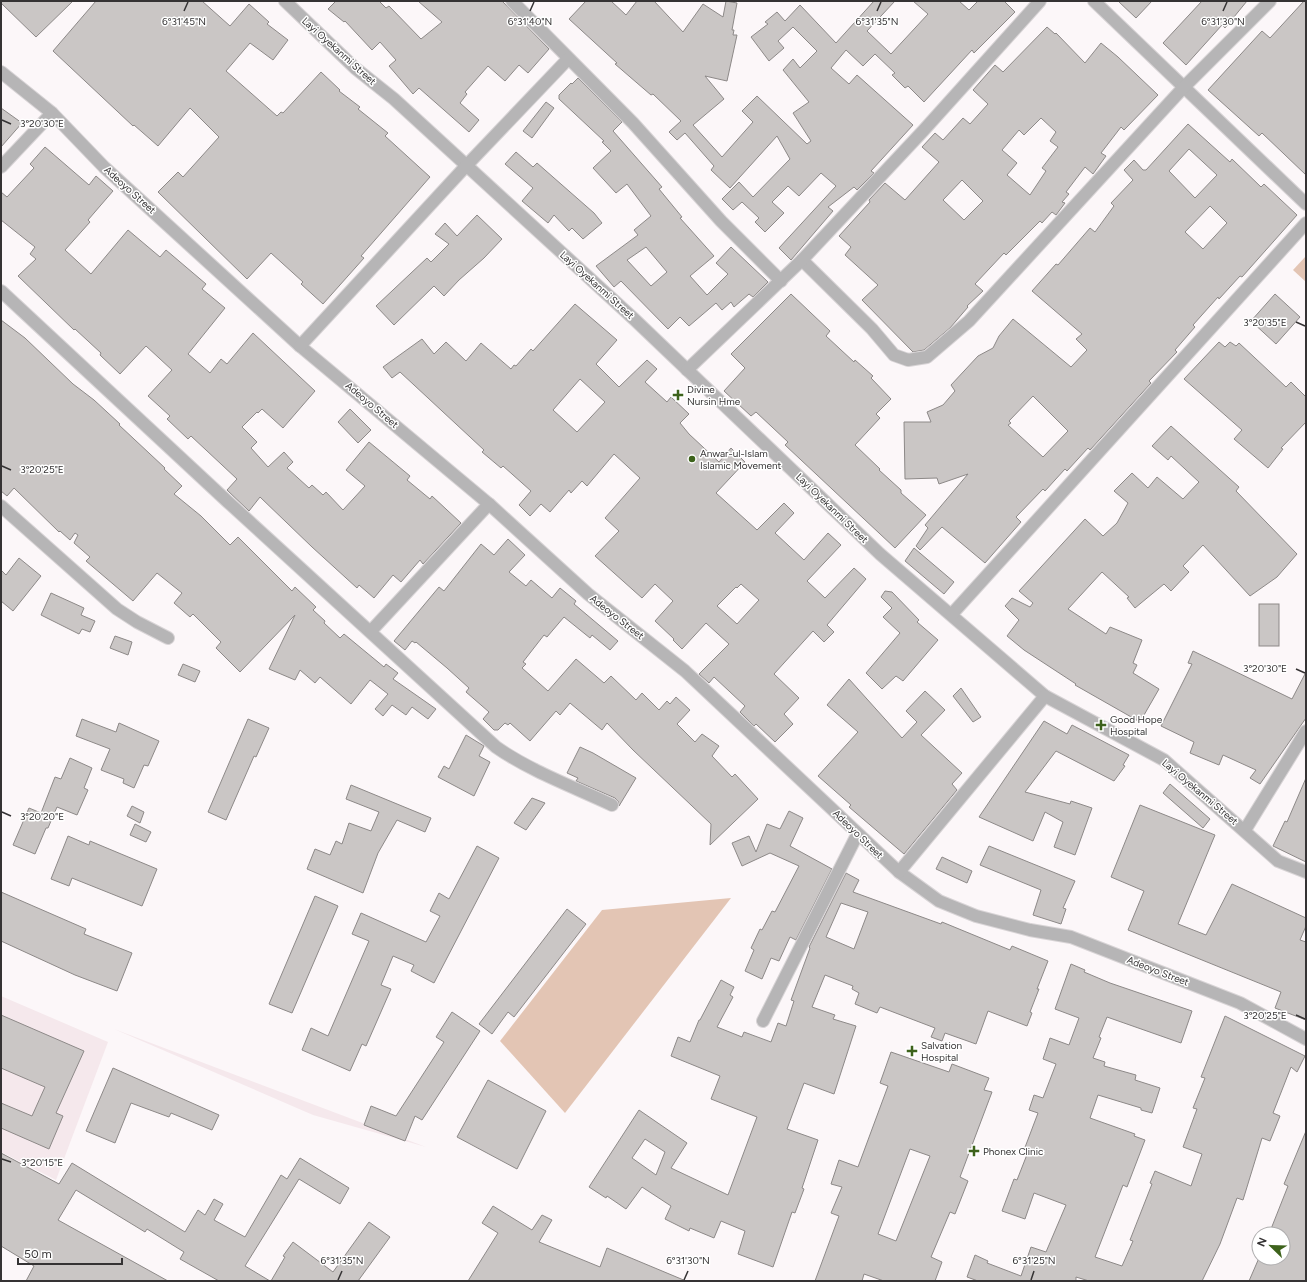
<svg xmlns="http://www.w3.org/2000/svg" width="1307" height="1282" viewBox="0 0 1307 1282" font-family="Figtree,sans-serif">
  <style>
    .built { fill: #f5e8ec }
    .green { fill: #e3c5b4 }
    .building { fill: #cac6c5; stroke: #8d8988; fill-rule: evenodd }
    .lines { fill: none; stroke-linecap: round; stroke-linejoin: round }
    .minor-casing { stroke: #d8d4d6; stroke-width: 14 }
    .minor { stroke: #b6b5b6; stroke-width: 12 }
    .ticks { fill: none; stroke: #353334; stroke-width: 1.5 }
    .poi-dot { fill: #3d621b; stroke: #fff; stroke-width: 1.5 }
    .labels { text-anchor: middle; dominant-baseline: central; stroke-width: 3; stroke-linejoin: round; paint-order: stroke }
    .street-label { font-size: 10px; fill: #353334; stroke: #fff }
    .poi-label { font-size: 10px; fill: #353334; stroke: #fff; text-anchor: start }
    .ticks-label { font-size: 10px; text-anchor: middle; fill: #353334; stroke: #fff; stroke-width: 3; stroke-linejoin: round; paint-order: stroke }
  </style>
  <rect width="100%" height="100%" fill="#fcf7f9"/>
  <g class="built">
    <polygon points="1,996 108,1042 56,1180 1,1152"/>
    <polygon points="114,1029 426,1147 313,1115"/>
  </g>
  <g class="green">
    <polygon points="1306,256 1306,282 1293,270"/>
    <polygon points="731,898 565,1113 500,1041 602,910"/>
  </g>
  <g class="building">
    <polygon points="1,1 73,1 36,37 1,3"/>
    <polygon points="96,1 202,1 230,26 249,4 269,22 267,24 288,40 273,60 250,43 226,71 277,116 281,112 283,113 321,72 340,90 339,91 360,107 358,109 388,133 385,136 430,177 361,256 364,258 323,304 301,284 303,282 271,253 247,279 158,192 178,172 183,177 219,137 190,108 158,146 134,125 133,126 53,51"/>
    <polygon points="336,1 379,1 386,8 389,6 421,39 442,22 418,1 502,1 549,49 528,73 519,65 505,81 488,66 465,92 467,94 460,103 479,120 469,132 419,88 413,94 389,66 396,60 380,42 372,50 345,21 344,22 328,9"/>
    <polygon points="586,1 611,1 626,15 637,1 654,1 683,32 703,4 723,17 726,1 737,3 732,30 734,30 733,35 737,35 727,81 705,76 724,99 693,125 722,157 753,122 742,111 757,96 807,144 811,141 793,113 809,102 783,70 793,59 800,68 817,51 793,27 778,41 784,48 769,61 751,37 768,24 765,22 777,12 785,21 800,5 836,43 874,1 895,1 867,31 891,54 928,14 913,1 959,1 969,10 978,1 1004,1 1015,12 974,53 972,50 924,102 908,86 905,88 892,75 895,73 875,54 863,66 846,50 831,68 849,84 857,75 913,125 871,171 874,173 857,190 854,187 828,207 833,211 791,260 779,248 836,186 821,173 799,196 788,186 772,202 784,213 765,232 755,222 759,218 742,202 733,210 722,199 739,182 753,197 790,159 777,136 730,188 711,170 714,166 685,133 677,140 669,132 681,121 653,94 651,95 615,64 617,63 569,19"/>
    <polygon points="1118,1 1152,1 1136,18"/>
    <polygon points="1202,1 1247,1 1225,28 1222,25 1186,65 1163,43"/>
    <polygon points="1304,1 1306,1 1306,175 1262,133 1259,136 1208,90 1262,31 1270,38"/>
    <path d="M1047 27 1055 34 1056 33 1085 63 1101 43 1118 57 1158 95 1124 130 1121 127 1101 153 1106 156 1093 174 1085 167 1066 192 1069 194 1062 202 1065 203 1056 215 1052 212 1042 223 1040 221 1006 255 1004 253 975 284 983 291 967 306 968 307 950 328 924 350 913 352 862 300 878 285 845 255 851 247 839 236 870 202 869 200 885 183 905 200 939 162 922 147 935 133 943 140 963 118 970 124 988 104 973 90 995 65 1003 72ZM1041 118 1056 132 1050 141 1058 147 1042 168 1046 171 1030 195 1007 175 1017 163 1002 150 1019 130 1024 135ZM962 180 983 201 964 220 943 200Z"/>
    <path d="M578 78 622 122 613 131 662 187 659 189 682 217 680 218 714 256 690 276 707 295 728 274 716 263 731 247 768 282 753 297 749 294 734 307 731 302 722 310 716 303 689 326 680 317 668 329 621 281 614 287 596 266 638 235 634 230 651 216 627 184 616 193 593 168 611 151 602 142 604 141 559 99V95L571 83 572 84ZM646 247 667 272 651 286 627 260Z"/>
    <polygon points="546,102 554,108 532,138 523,131"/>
    <polygon points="1,108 22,123 1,147"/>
    <path d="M1188 124 1230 162 1232 159 1261 187 1264 184 1297 215 1242 277 1240 276 1219 299 1218 297 1193 325 1195 327 1175 350 1177 352 1149 381 1151 383 1090 450 1088 448 1067 471 1065 469 1045 491 1043 489 1016 517 1021 522 985 563 942 527 920 550 916 546 928 528 925 525 968 474 939 484 937 478 905 479 904 422H931L927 412 943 405 955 391 951 385 978 356 993 348 999 336 1013 319 1071 367 1087 350 1076 339 1082 334 1032 291 1056 264 1058 265 1090 228 1095 232 1114 206 1111 203 1133 180 1124 170 1134 160 1143 170H1146ZM1189 149 1217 175 1195 198 1169 171ZM1210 206 1227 223 1203 249 1185 232ZM1033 396 1068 431 1043 457 1008 425 1011 423 1009 421Z"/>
    <polygon points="45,147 89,185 96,176 113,191 88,220 90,222 65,250 91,274 128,230 160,257 166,250 206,284 202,289 225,308 188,354 210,373 221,359 227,364 253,333 315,391 283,428 262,409 258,413 257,412 242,427 257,442 251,448 268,467 284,452 293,462 287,468 309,488 312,485 323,495 326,492 343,510 365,486 346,470 369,442 410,476 407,480 430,499 432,496 461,523 423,564 420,560 401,582 393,575 374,598 359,585 357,588 312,547 260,497 249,511 227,490 237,479 191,436 188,439 167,419 170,416 148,396 172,370 146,346 120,374 100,355 101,353 75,329 74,330 18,276 36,259 30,254 35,247 1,220 1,192 7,197 34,168 30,164"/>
    <polygon points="516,152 533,167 537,163 594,213 602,223 583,239 572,228 569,231 554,215 548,223 522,201 533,188 505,164"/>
    <polygon points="477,215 502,239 484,258 459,280 444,296 434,286 394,325 376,306 427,258 431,262 449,244 435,234 445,223 457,236"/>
    <polygon points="791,294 830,331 826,336 854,362 855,360 873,376 871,378 891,399 876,414 880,418 855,445 880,469 879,470 901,490 901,493 926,515 895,548 785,445 788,442 756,412 751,416 724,391 745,368 731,354"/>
    <polygon points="1275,294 1300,317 1276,344 1251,321"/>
    <path d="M575 304 617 340 596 364 619 387 647 360 657 369 645 382 667 402 671 397 689 414 680 423 689 434 719 462 731 448 745 462 716 493 757 530 784 503 794 513 775 533 804 560 828 533 841 545 807 581 825 598 854 568 866 579 827 625 834 632 824 642 813 631 774 674 799 698 784 714 793 724 775 742 756 724 754 726 740 712 745 706 714 677 709 683 699 674 729 644 706 623 682 649 673 640 674 639 655 621 673 601 655 584 642 598 595 556 619 531 605 518 640 478 614 454 587 486 582 481 571 493 569 490 550 512 541 504 530 516 519 505 531 491 503 466 501 468 482 452 484 450 400 372 392 378 383 367 422 339 434 354 446 342 466 361 481 343 511 369 514 365 516 366 531 349 533 351ZM580 379 605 402 577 432 553 410ZM741 584 759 600 737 624 717 606 736 587 737 588Z"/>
    <polygon points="1,320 25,338 73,384 94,400 120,424 119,425 165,468 164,469 182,486 174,494 201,516 230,545 238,537 292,591 295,587 316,607 313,610 325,621 324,623 340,638 344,634 384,667 386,664 398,673 393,679 436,709 428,719 412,707 406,715 392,705 383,716 375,709 388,694 370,680 351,704 320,677 315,683 300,670 295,680 269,669 295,615 240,672 216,648 221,642 193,614 190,617 174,603 182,593 157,573 133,601 86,561 90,557 74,543 78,535 75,533 70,540 60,531 59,532 14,488 7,496 1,491"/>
    <polygon points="1219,342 1225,347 1230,342 1236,346 1239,343 1286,387 1291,382 1306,397 1306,422 1281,448 1283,449 1268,468 1234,439 1242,430 1184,379"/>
    <polygon points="350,409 371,430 358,443 338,422"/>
    <polygon points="1171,426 1239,487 1236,491 1297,554 1277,577 1250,596 1203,545 1183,566 1189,572 1171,591 1164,584 1135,608 1127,598 1129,597 1102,572 1068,609 1106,634 1110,627 1142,640 1133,663 1137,665 1133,673 1159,689 1140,722 1075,685 1076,684 1024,650 1007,636 1019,620 1005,606 1012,598 1030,607 1033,603 1019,591 1085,519 1103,536 1117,523 1128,503 1114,491 1132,473 1148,488 1157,477 1183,499 1199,482 1171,456 1168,460 1152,446"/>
    <polygon points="508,539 525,555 509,572 526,586 531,580 552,598 560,588 576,601 574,604 618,641 610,650 592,635 590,638 564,617 547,637 544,635 523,662 526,664 522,668 548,691 576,659 604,683 611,676 636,700 642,693 659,710 667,701 670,704 676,697 690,710 677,724 695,742 702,734 719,746 712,756 732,777 735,774 758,799 710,845 711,824 633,750 607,723 602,730 570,703 560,715 556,711 530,741 510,723 508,725 505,723 498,730 494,730 483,719 489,712 466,692 469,688 447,668 416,642 415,643 412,641 405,650 394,641 439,587 444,591 481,544 494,555"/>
    <polygon points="914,548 954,582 944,594 905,561"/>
    <polygon points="19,558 41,576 13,611 1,601 1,570 6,575"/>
    <polygon points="885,591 892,592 919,620 917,622 938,640 903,681 896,676 882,689 866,673 900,633 883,617 892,608 881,597"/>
    <polygon points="51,593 84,608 81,615 95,621 90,632 82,629 79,634 41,615"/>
    <rect x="1259" y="604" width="20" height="42"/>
    <polygon points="115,636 132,642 128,655 110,648"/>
    <polygon points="1193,651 1292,699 1306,672 1306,718 1260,784 1250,778 1256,770 1223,755 1219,765 1190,753 1194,742 1161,726 1192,664 1188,663"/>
    <polygon points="183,664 200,671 195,682 178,675"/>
    <polygon points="849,679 902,738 917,722 906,711 925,691 945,710 921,735 962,773 952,784 957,790 904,854 849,807 851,805 818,776 858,732 827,705"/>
    <polygon points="961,688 981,717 973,722 953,696"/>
    <polygon points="82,719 116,732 119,723 159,741 148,766 144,765 134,788 123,783 124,779 101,770 110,749 76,736"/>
    <polygon points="248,719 269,728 256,757 254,756 226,820 208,812"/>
    <polygon points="1044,721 1067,734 1072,725 1129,755 1123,765 1125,766 1114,781 1056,751 1025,792 1070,804 1071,801 1092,808 1075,855 1054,847 1063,822 1045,812 1033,841 979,817"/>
    <polygon points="466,735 484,746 479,756 490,762 474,796 438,777 444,766 449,769"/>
    <polygon points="580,747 593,753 636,778 619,806 618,801 615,798 576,781 578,778 567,773"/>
    <polygon points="70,758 92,768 84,788 88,790 77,815 57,807 48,828 46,828 35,854 13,845 29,808 41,813 55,777 61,779"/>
    <polygon points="1306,778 1306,862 1273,846 1285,821 1287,822"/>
    <polygon points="1170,784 1210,819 1203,828 1163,793"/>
    <polygon points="351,785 431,818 425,832 397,820 378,853 363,893 307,869 315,849 330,855 336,841 342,844 349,823 371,831 379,812 346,799"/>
    <polygon points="532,798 545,803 526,830 514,823"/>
    <polygon points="1140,805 1215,835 1178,924 1206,935 1232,884 1306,918 1306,926 1300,940 1306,942 1306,1020 1275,1008 1281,992 1128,930 1144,891 1111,877"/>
    <polygon points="132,806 144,812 140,823 127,816"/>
    <polygon points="789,811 803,818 790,846 832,869 796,940 790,937 779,961 771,958 762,979 745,971 754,950 751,948 760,929 762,930 772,911 775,912 799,866 770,853 742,866 732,843 749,836 756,852 767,824 780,829"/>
    <polygon points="135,824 151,832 146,842 130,835"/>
    <polygon points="68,836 89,845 90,841 157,869 142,906 72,878 69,886 51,879"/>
    <polygon points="477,846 499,858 434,983 411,971 414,965 393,956 381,985 391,989 366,1046 362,1044 350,1071 302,1050 311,1028 328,1036 369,941 352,934 361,913 426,942 440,916 430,911 439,893 449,899"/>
    <polygon points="989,846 1075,881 1063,908 1066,909 1061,924 1033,915 1041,890 980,865"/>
    <polygon points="942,857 972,871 967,883 936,869"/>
    <path d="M846 873 859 880 853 892 941 924 942 922 1010 950 1012 946 1048 961 1037 989H1039L1030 1012 1032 1013 1027 1026 988 1011 976 1044 945 1033 942 1041 931 1037 935 1028 880 1007 877 1013 855 1004 859 993 852 989 853 986 825 975 812 1007 835 1015 833 1019 856 1026 834 1094 804 1083 787 1129 818 1140 802 1188 804 1189 795 1213 792 1212 773 1267 738 1254 745 1231 721 1221 714 1238 690 1228 689 1231 665 1219 671 1206 642 1187 626 1209 607 1196 606 1198 589 1187 639 1110 687 1143 671 1168 728 1195 757 1117 711 1099 720 1076 671 1056 678 1037 690 1042 699 1020H700L721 980 734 987 730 995 733 997 717 1027 742 1037 744 1032 771 1042 778 1023 786 1026 794 1001 791 1000 810 948 809 947ZM841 903 868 912 854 949 826 937ZM645 1139 665 1152 656 1175 632 1158Z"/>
    <polygon points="1,892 86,929 84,934 132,953 117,991 75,975 1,941"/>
    <polygon points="315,896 338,906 292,1013 269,1004"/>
    <polygon points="567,909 586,924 514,1017 508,1012 492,1034 479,1024"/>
    <polygon points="1071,964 1085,970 1084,972 1110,983 1192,1011 1181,1043 1107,1017 1099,1037 1101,1038 1093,1058 1105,1062 1104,1066 1136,1075 1135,1080 1160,1088 1152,1113 1141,1110 1141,1108 1098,1095 1090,1118 1135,1134 1134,1136 1145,1140 1127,1187 1123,1185 1095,1257 1122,1266 1133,1241 1130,1240 1152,1184 1150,1183 1155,1171 1191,1186 1202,1154 1183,1147 1197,1109 1193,1108 1205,1078 1201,1077 1225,1016 1305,1056 1297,1072 1291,1067 1273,1113 1280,1116 1270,1141 1262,1138 1243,1200 1237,1198 1220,1244 1202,1281 1089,1281 1076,1277 1076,1281 978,1281 967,1277 975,1255 988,1261 987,1263 1021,1276 1031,1247 1046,1252 1066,1205 1034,1193 1025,1219 1002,1211 1014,1179 1017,1180 1028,1152 1024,1150 1038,1113 1029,1110 1034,1095 1043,1098 1056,1064 1043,1059 1050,1038 1069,1045 1079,1018 1055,1009"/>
    <polygon points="452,1012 480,1031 422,1120 415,1116 405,1141 364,1125 371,1106 396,1116 444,1042 436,1037"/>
    <polygon points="1,1015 84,1051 56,1113 63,1116 49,1149 1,1128 1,1103 32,1116 45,1087 1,1068"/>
    <path d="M891 1052 949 1072 952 1064 989 1078 984 1090 992 1092 960 1177 968 1181 955 1214 950 1212 931 1257 942 1262 935 1281H884L864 1274 862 1281H815L839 1216 831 1213 842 1187 831 1184 839 1160 858 1167 888 1086 880 1083ZM910 1149 930 1156 896 1241 878 1234Z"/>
    <polygon points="113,1068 219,1115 212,1130 171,1113 169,1117 131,1103 115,1143 86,1131"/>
    <polygon points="488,1080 546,1111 517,1169 457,1137"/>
    <polygon points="1306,1131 1306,1281 1249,1281 1259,1258 1283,1258 1283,1234 1269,1234 1288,1186 1284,1184"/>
    <polygon points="1,1153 59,1184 72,1163 185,1232 198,1210 205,1215 214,1199 223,1204 214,1220 245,1237 281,1175 287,1179 300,1158 349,1188 340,1204 299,1179 245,1266 270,1281 219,1281 180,1259 184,1252 147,1229 145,1232 76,1190 58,1220 168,1281 26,1281 34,1266 1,1246"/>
    <polygon points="493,1206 532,1230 542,1215 552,1220 539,1242 600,1267 607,1248 686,1281 468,1281 498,1233 482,1223"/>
    <polygon points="369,1222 390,1237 358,1281 271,1281 285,1257 283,1256 293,1242 333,1272"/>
  </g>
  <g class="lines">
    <g class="minor-casing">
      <g id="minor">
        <polyline points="285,1 355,68 394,99 634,319 880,554 1045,696 1164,760 1278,861 1306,872"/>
        <polyline points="512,1 633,123 721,221 781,281"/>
        <polyline points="1094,1 1306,204"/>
        <polyline points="1,72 52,113 104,167 300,346 489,504 588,594 685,671 899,872 939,901 976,916 1030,930 1071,937 1240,1003 1306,1039"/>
        <polyline points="1,167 52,113"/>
        <polyline points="802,260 872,329 894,355 908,360 927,357 969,321 1183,88 1270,1"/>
        <path d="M1 291 228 502 496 747C530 771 574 787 612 805"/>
        <polyline points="300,346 466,166 568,59"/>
        <polyline points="687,370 802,260 923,131 1040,1"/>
        <polyline points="1,506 117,609 137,622 168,638"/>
        <polyline points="952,614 1306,223"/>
        <polyline points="371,631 489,504"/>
        <polyline points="1245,830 1306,731"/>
        <polyline points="899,872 1045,696"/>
        <polyline points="763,1021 857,835"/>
      </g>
    </g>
    <use href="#minor" class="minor"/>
  </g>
  <path class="ticks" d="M184 11 188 2M530 11 534 2M877 11 881 2M1223 11 1227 2M2 120 11 124M1296 322 1305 326M2 466 11 470M1296 669 1305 673M2 812 11 816M1296 1015 1305 1019M2 1159 11 1162M338 1280 342 1271M684 1280 688 1271M1031 1280 1034 1271"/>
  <g class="poi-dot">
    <path d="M676 389h4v4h4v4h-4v4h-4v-4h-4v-4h4z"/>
    <circle cx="692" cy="459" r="4"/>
    <path d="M1099 719h4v4h4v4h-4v4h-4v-4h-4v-4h4z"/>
    <path d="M910 1045h4v4h4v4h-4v4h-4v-4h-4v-4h4z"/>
    <path d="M972 1145h4v4h4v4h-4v4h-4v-4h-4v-4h4z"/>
  </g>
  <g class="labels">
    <g class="street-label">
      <text transform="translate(339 51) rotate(42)">Layi Oyekanmi Street</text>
      <text transform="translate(130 190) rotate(42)">Adeoyo Street</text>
      <text transform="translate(597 285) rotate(42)">Layi Oyekanmi Street</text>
      <text transform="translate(372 405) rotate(40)">Adeoyo Street</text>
      <text transform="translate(832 508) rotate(44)">Layi Oyekanmi Street</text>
      <text transform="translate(617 617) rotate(38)">Adeoyo Street</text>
      <text transform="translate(1200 792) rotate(40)">Layi Oyekanmi Street</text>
      <text transform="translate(858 834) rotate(44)">Adeoyo Street</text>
      <text transform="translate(1158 971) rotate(21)">Adeoyo Street</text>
    </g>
    <g class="poi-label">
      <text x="687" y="389">Divine<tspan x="687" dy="12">Nursin Hme</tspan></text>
      <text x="700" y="453">Anwar-ul-Islam<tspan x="700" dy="12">Islamic Movement</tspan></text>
      <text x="1110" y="719">Good Hope<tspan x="1110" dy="12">Hospital</tspan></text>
      <text x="921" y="1045">Salvation<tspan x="921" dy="12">Hospital</tspan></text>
      <text x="983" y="1151">Phonex Clinic</text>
    </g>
  </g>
  <g class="ticks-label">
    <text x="184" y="25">6°31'45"N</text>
    <text x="877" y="25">6°31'35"N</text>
    <text x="1223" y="25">6°31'30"N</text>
    <text x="530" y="25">6°31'40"N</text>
    <text x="42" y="127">3°20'30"E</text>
    <text x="1265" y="326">3°20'35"E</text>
    <text x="42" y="473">3°20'25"E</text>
    <text x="1265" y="672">3°20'30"E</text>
    <text x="42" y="820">3°20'20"E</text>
    <text x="1265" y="1019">3°20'25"E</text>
    <text x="42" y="1166">3°20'15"E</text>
    <text x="342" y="1264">6°31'35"N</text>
    <text x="688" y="1264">6°31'30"N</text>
    <text x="1034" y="1264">6°31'25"N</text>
  </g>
  <rect width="1307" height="1282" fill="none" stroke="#353334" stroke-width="4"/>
  <g transform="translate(1271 1246) rotate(293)"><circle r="19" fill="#ffffff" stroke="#aeadae"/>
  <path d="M0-3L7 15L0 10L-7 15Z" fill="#3d621b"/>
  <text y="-6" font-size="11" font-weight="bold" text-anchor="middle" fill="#353334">N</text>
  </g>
  <path d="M18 1258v6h104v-6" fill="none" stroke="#353334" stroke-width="2"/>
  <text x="24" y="1258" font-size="12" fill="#353334" stroke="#ffffff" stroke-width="3" paint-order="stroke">50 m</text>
</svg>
